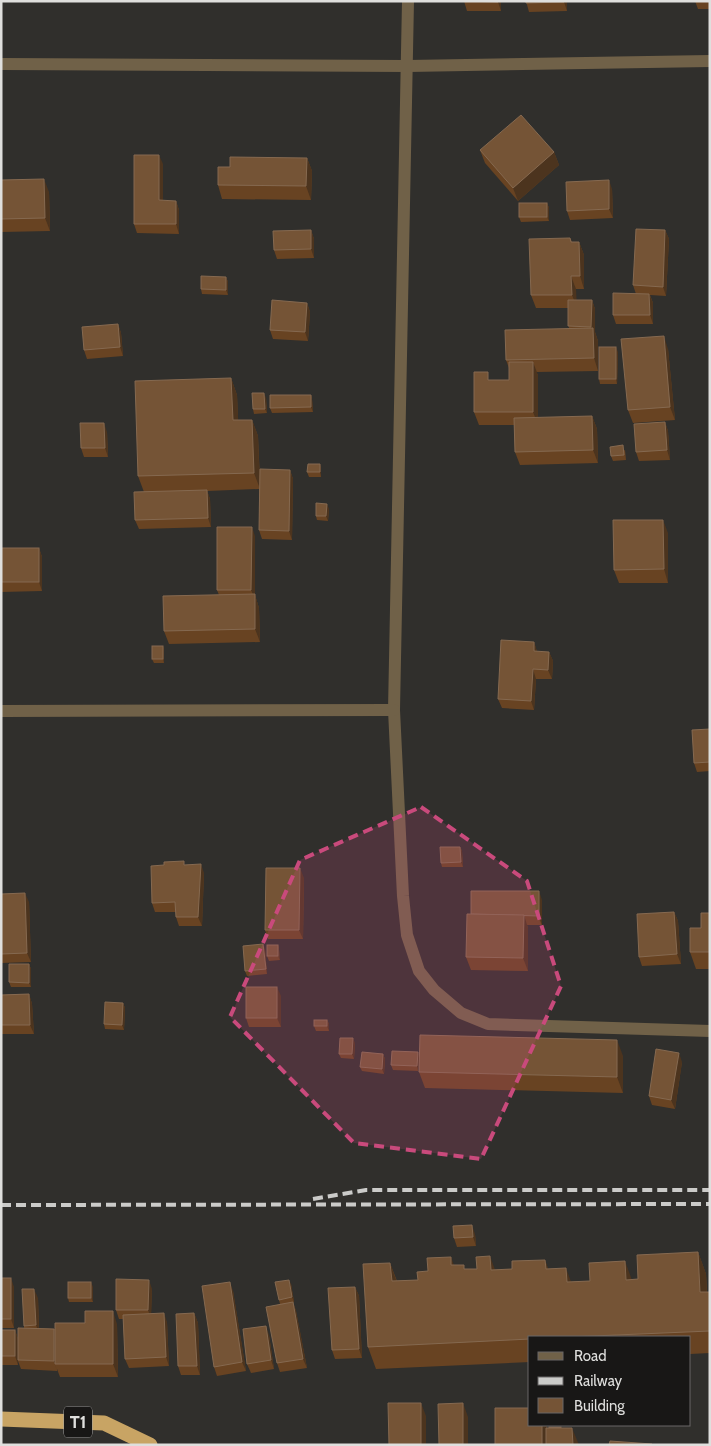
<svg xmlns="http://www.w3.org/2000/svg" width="711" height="1446" viewBox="0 0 711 1446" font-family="Cabin,sans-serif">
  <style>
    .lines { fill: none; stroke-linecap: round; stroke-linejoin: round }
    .minor { stroke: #706148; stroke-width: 12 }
    .highway { stroke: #c8a464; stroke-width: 15 }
    .rail { stroke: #cbcbc9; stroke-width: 4; stroke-dasharray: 10 5; stroke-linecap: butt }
    .wall { fill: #684322 }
    .shaded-wall { fill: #4c341e }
    .building { fill: #755436; stroke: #856950 }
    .marked { fill: #c94a7c; fill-opacity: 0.2; stroke: #c94a7c; stroke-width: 4; stroke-dasharray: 10 6; stroke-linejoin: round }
    .labels { text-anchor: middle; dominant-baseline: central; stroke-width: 5; stroke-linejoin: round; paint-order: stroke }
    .shield { fill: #181716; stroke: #a3a3a1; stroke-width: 1 }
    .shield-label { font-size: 18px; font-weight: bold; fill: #dfdfdd }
  </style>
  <rect width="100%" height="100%" fill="#302f2c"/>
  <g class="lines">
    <g class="minor">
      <polyline points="408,1 394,710 403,896 407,935 419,971 434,990 461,1013 488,1024 710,1031"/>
      <polyline points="1,64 408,66 710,61"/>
      <polyline points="1,711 394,710"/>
    </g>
    <polyline class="highway" points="1,1419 104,1423 150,1445"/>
    <g class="rail">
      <polyline points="313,1199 366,1190 710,1190"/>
      <polyline points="1,1205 710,1204"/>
    </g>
  </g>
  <g class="wall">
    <polygon points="464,1 501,1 501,11 467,11"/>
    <polygon points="526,1 567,1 567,11 529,12"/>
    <polygon points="695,1 710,1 710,9 698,9"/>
    <polygon points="480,150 554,152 559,165 518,201 485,163"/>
    <polygon points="307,158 312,171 311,200 222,199 218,185 230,167"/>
    <polygon points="163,164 163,201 176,201 179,210 179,234 137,233 134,224"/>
    <polygon points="1,180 49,192 50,231 1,232"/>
    <polygon points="612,189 613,218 570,220 567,211"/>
    <polygon points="547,203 549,208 549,221 521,222 519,217"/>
    <polygon points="311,230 314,239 314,258 277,259 274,250"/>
    <polygon points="665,230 669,239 666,296 650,295 653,303 653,324 616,324 613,315 636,294 633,285"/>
    <polygon points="570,238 572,242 579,242 584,255 584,289 576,289 576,300 592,300 595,309 595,332 598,341 598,371 536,372 538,375 538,418 592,416 597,429 598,463 520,465 515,452 514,425 479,425 474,412 491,380 509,380 509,368 506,360 569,328 568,308 536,308 531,295"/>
    <polygon points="226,277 228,282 228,295 202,294 201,289"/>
    <polygon points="307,303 310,312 308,341 273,339 270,330"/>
    <polygon points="118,324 121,333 123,356 87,359 84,350"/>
    <polygon points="668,349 675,420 633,423 628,410"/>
    <polygon points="618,352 617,384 600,384 599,379"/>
    <polygon points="231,378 237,395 238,420 252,420 258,436 260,480 290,470 293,479 292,540 262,539 259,530 259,489 207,491 210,499 211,527 139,529 135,520 144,492 138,476"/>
    <polygon points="311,395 312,399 313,412 272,413 270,408"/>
    <polygon points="266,398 267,413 254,414 253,409"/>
    <polygon points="665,422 668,431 670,460 639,461 636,452"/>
    <polygon points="107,432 108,457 84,457 81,448"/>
    <polygon points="625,450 626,460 613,461 611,456"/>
    <polygon points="320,464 321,469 321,477 309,477 307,472"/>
    <polygon points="329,509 328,521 317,520 316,516"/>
    <polygon points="668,533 668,583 619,583 614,570"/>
    <polygon points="255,536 255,595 259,608 260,642 169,644 164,631 219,595 217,590"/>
    <polygon points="1,548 39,548 42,557 42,591 1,592"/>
    <polygon points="534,642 537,652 549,652 553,661 552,679 536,679 534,710 502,708 498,699"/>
    <polygon points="163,646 164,650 164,663 154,663 152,659"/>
    <polygon points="710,729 710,771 697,772 694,763"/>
    <polygon points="460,847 462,851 463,867 442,867 441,863"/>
    <polygon points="185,865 204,873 202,926 179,926 176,917 176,912 155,912 152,903"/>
    <polygon points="304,878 303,939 268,939 265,930"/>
    <polygon points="1,894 29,902 31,962 1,963"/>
    <polygon points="542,900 542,925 527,925 528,928 528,971 471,970 466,957 471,914"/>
    <polygon points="674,912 678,921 681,964 642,966 639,957"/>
    <polygon points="710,913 710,969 696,969 690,952 701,928"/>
    <polygon points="278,945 279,949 280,960 269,961 267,956"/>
    <polygon points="265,949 267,974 247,976 245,971"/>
    <polygon points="29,964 31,969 31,987 11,987 9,982"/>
    <polygon points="29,994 32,1004 34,1034 1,1034 1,995"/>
    <polygon points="281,996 281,1027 249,1027 246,1018"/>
    <polygon points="123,1003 125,1008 124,1030 105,1029 104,1024"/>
    <polygon points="327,1020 329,1024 329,1031 316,1031 314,1026"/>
    <polygon points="355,1043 354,1059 341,1058 339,1054"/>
    <polygon points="418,1052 419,1057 418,1071 393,1070 391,1065"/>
    <polygon points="383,1054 385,1059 384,1074 362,1071 360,1067"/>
    <polygon points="623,1056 623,1093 425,1088 419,1072"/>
    <polygon points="682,1062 675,1109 652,1105 649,1096"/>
    <polygon points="475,1234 476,1246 457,1247 454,1238"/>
    <polygon points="698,1252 706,1274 707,1292 710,1292 710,1353 690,1354 690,1337 530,1337 530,1362 376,1369 368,1347 390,1263 397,1281 418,1280 428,1271 454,1265 465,1269 495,1270 512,1269 545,1260 548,1269 571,1282 638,1279"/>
    <polygon points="1,1278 14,1287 14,1328 1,1328"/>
    <polygon points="291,1284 294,1302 293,1302 296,1311 307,1368 280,1372 277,1363 280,1304 279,1300"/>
    <polygon points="93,1287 93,1302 69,1302 68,1298"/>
    <polygon points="355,1287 359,1296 362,1358 335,1359 332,1350"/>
    <polygon points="152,1289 151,1313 167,1322 169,1366 129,1368 125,1359 123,1319 119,1319 116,1310"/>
    <polygon points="233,1291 246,1371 217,1376 214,1367"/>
    <polygon points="38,1298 39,1328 54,1329 117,1324 118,1377 60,1377 57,1369 57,1371 21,1369 18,1361 18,1365 1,1365 1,1330 15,1330 18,1339 24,1328 24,1326"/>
    <polygon points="194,1313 198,1323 200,1375 181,1375 178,1366"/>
    <polygon points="269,1335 274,1369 251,1373 247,1364"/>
  </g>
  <g class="shaded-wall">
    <polygon points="498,1 501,1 501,11 498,2"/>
    <polygon points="564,1 567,1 567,11 564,2"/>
    <polygon points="554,152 559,165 518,201 513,188"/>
    <polygon points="159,155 163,164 163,210 159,200"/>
    <polygon points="307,158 312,171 311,200 306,186"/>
    <polygon points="44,179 49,192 50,231 45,218"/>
    <polygon points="609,180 612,189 613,218 609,209"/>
    <polygon points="176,201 179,210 179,234 176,224"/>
    <polygon points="547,203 549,208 549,221 547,217"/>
    <polygon points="311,230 314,239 314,258 311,249"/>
    <polygon points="665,230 669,239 666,296 663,287"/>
    <polygon points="579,242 584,255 584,289 580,276"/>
    <polygon points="571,276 576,289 577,308 572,295"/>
    <polygon points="226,277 228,282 228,295 226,290"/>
    <polygon points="649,294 653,303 653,324 650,315"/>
    <polygon points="592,300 595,309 595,332 598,341 598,371 594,358 593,331 591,327"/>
    <polygon points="307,303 310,312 308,341 305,332"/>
    <polygon points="118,324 121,333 123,356 120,347"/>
    <polygon points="664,336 668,349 675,420 670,407"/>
    <polygon points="616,347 618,352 617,384 616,379"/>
    <polygon points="533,362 538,375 538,425 533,412"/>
    <polygon points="231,378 237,395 239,437 233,420"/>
    <polygon points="264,393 266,398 267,413 265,409"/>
    <polygon points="311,395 312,399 313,412 311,407"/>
    <polygon points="592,416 597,429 598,463 593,450"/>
    <polygon points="252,420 258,436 260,489 254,473"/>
    <polygon points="665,422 668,431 670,460 667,450"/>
    <polygon points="104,423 107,432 108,457 105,448"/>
    <polygon points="320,464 321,469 321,477 320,472"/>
    <polygon points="290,470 293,479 292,540 289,531"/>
    <polygon points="207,490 210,499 211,527 208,518"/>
    <polygon points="327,504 329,509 328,521 326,516"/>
    <polygon points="663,520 668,533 668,583 664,569"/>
    <polygon points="252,527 255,536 255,595 259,608 260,642 255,629 255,599 251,590"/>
    <polygon points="39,548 42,557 42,591 39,582"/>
    <polygon points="534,642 537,651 537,660 534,651"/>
    <polygon points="163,646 164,650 164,663 163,659"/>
    <polygon points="549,652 553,661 552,679 548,670"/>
    <polygon points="533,669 536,679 534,710 531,701"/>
    <polygon points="460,847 462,851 463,867 461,862"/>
    <polygon points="201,864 204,873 202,926 198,917"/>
    <polygon points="300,868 304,878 303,939 299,930"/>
    <polygon points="539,891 542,900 542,925 539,916"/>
    <polygon points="25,893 29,902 31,962 27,953"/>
    <polygon points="674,912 678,921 681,964 677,954"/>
    <polygon points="524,915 528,928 528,971 523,958"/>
    <polygon points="263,944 265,949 267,974 266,969"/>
    <polygon points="278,945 279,949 280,960 278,956"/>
    <polygon points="29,964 31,969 31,987 29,983"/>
    <polygon points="277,987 281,996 281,1027 277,1018"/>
    <polygon points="29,994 32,1004 34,1034 30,1025"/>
    <polygon points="123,1003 125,1008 124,1030 122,1025"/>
    <polygon points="327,1020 329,1024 329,1031 327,1026"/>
    <polygon points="353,1038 355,1043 354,1059 352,1054"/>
    <polygon points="617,1040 623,1056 623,1093 617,1077"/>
    <polygon points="418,1052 419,1057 418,1071 417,1066"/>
    <polygon points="679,1053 682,1062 675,1109 671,1100"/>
    <polygon points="383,1054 385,1059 384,1074 382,1069"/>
    <polygon points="472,1225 475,1234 476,1246 473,1237"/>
    <polygon points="698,1252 706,1274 708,1314 700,1292"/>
    <polygon points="490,1256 498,1278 491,1270"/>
    <polygon points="451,1257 459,1279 451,1265"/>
    <polygon points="545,1260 553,1282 546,1269"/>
    <polygon points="625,1261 633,1283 626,1280"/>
    <polygon points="390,1263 398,1285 392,1281"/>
    <polygon points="566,1268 574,1290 567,1282"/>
    <polygon points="11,1278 14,1287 14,1328 11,1319"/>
    <polygon points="149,1280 152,1289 151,1319 148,1310"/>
    <polygon points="289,1280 291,1284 294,1302 292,1297"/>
    <polygon points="91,1282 93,1287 93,1302 91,1298"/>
    <polygon points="230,1282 233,1291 246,1371 242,1362"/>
    <polygon points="355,1287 359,1296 362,1358 359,1349"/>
    <polygon points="34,1289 38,1298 39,1334 36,1325"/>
    <polygon points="293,1302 296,1311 307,1368 303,1359"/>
    <polygon points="113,1311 117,1324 118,1377 113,1364"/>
    <polygon points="164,1313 167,1322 169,1366 166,1357"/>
    <polygon points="194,1313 198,1323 200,1375 197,1366"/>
    <polygon points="266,1326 269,1335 274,1369 271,1360"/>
    <polygon points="54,1329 58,1338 55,1364 57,1371 54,1361"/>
    <polygon points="15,1330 18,1339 18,1365 15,1356"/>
    <polygon points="421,1403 426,1416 426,1445 421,1445"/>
    <polygon points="463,1403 468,1417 468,1445 463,1445"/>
    <rect x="542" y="1425" width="5" height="20"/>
    <polygon points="572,1428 579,1445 573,1445"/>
  </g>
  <g class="building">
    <polygon points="464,1 498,1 498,2"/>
    <polygon points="526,1 564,1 564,2 526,3"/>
    <polygon points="521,115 554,152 513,188 480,150"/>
    <polygon points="134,155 159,155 159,200 176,201 176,224 134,224"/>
    <polygon points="230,157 307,158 306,186 218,185 218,167 230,167"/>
    <polygon points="44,179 45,218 1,219 1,180"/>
    <polygon points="609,180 609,209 567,211 566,182"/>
    <rect x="519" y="203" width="28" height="14"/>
    <polygon points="636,229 665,230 663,287 633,285"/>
    <polygon points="311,230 311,249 274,250 273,231"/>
    <polygon points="570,238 571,242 579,242 580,276 571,276 572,295 531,295 529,239"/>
    <polygon points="201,276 226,277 226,290 201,289"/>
    <polygon points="613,293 649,294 650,315 613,315"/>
    <polygon points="272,300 307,303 305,332 270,330"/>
    <polygon points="568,300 592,300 591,327 568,326"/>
    <polygon points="118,324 120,347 84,350 82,327"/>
    <polygon points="593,328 594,358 506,360 505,330"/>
    <polygon points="664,336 670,407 628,410 621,339"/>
    <rect x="599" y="347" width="17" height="32"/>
    <polygon points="509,362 533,362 533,412 474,412 474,372 488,372 488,380 509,380"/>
    <polygon points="231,378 233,420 252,420 254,473 138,476 135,381"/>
    <polygon points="252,393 264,393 265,409 253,409"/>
    <polygon points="270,395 311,395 311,407 270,408"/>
    <polygon points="592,416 593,450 515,452 514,418"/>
    <polygon points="665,422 667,450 636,452 634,424"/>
    <polygon points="80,423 104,423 105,448 81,448"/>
    <polygon points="623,445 624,455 611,456 610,447"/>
    <polygon points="308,464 320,464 320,472 307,472"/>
    <polygon points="260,469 290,470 289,531 259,530"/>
    <polygon points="207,490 208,518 135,520 134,492"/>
    <polygon points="316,503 327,504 326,516 316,516"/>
    <polygon points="613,520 663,520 664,569 614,570"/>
    <polygon points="217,527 252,527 251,590 217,590"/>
    <rect x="1" y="548" width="38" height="34"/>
    <polygon points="255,594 255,629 164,631 163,596"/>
    <polygon points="501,640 534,642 534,651 549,652 548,670 533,669 531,701 498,699"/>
    <rect x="152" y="646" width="11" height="13"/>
    <polygon points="710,729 710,762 694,763 692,730"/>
    <polygon points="440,847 460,847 461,862 441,863"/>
    <polygon points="184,861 184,865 201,864 198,917 176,917 175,902 152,903 151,866 164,865 164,862"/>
    <polygon points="266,868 300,868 299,930 265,930"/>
    <polygon points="471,891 539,891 539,916 471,914"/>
    <polygon points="25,893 27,953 1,954 1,894"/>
    <polygon points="674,912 677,954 639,957 637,914"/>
    <polygon points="701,913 710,913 710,952 690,952 690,928 701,928"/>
    <polygon points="467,914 524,915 523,958 466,957"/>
    <polygon points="263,944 266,969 245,971 243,946"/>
    <rect x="267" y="945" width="11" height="11"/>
    <polygon points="9,964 29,964 29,983 9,982"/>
    <rect x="246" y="987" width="31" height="31"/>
    <polygon points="29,994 30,1025 1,1025 1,995"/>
    <polygon points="105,1002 123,1003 122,1025 104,1024"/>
    <rect x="314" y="1020" width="13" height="6"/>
    <polygon points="420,1035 617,1040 617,1077 419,1072"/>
    <polygon points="340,1038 353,1038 352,1054 339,1054"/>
    <polygon points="656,1049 679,1053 671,1100 649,1096"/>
    <polygon points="392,1051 418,1052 417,1066 391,1065"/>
    <polygon points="362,1052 383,1054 382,1069 360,1067"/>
    <polygon points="472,1225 473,1237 454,1238 453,1226"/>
    <polygon points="698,1252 700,1292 710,1292 710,1331 569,1337 530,1337 530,1339 368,1347 363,1264 390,1263 392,1281 418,1280 417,1272 428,1271 427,1258 451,1257 451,1265 464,1265 464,1269 477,1269 476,1257 490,1256 491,1270 512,1269 512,1261 545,1260 546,1269 566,1268 567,1282 590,1281 589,1263 625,1261 626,1280 638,1279 637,1255"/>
    <rect x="1" y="1278" width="10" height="41"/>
    <polygon points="116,1279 149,1280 148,1310 116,1310"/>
    <polygon points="289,1280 292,1297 279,1300 275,1282"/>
    <rect x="68" y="1282" width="23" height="16"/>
    <polygon points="230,1282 242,1362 214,1367 202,1286"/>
    <polygon points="355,1287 359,1349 332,1350 328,1288"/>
    <polygon points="22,1289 34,1289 36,1325 24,1326"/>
    <polygon points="293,1302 303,1359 277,1363 266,1307"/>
    <polygon points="85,1311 113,1311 113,1364 55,1364 55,1323 85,1323"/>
    <polygon points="164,1313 166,1357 125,1359 123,1315"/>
    <polygon points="194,1313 197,1366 178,1366 176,1314"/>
    <polygon points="266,1326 271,1360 247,1364 243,1329"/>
    <polygon points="18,1328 54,1329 54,1361 18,1360"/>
    <rect x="1" y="1330" width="14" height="26"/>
    <polygon points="388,1403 421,1403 421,1445 389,1445"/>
    <polygon points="463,1403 463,1445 439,1445 438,1404"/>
    <polygon points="495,1408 530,1408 530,1425 542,1425 542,1445 495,1445"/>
    <rect x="549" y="1427" width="12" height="1"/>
    <polygon points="546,1428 572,1428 573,1445 546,1445"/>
    <polygon points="610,1441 652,1444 652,1445 609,1445"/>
  </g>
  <path class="marked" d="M421 807 527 881 561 986 481 1159 354 1143 230 1017 300 860Z"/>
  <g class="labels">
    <rect class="shield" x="64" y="1406.5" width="28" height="31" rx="4"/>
    <g class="shield-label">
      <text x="78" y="1422">T1</text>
    </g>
  </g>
  <rect width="711" height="1446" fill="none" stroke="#dfdfdd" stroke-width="5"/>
  <rect x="528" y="1336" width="162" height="90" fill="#181716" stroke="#686766"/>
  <rect x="538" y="1352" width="25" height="8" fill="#706148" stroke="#686766"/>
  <text x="574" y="1361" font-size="15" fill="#dfdfdd">Road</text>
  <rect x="538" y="1377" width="25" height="8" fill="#cbcbc9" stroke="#686766"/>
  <text x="574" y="1386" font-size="15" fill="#dfdfdd">Railway</text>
  <rect x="538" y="1398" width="25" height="15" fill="#755436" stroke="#686766"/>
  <text x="574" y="1411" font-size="15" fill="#dfdfdd">Building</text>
</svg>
